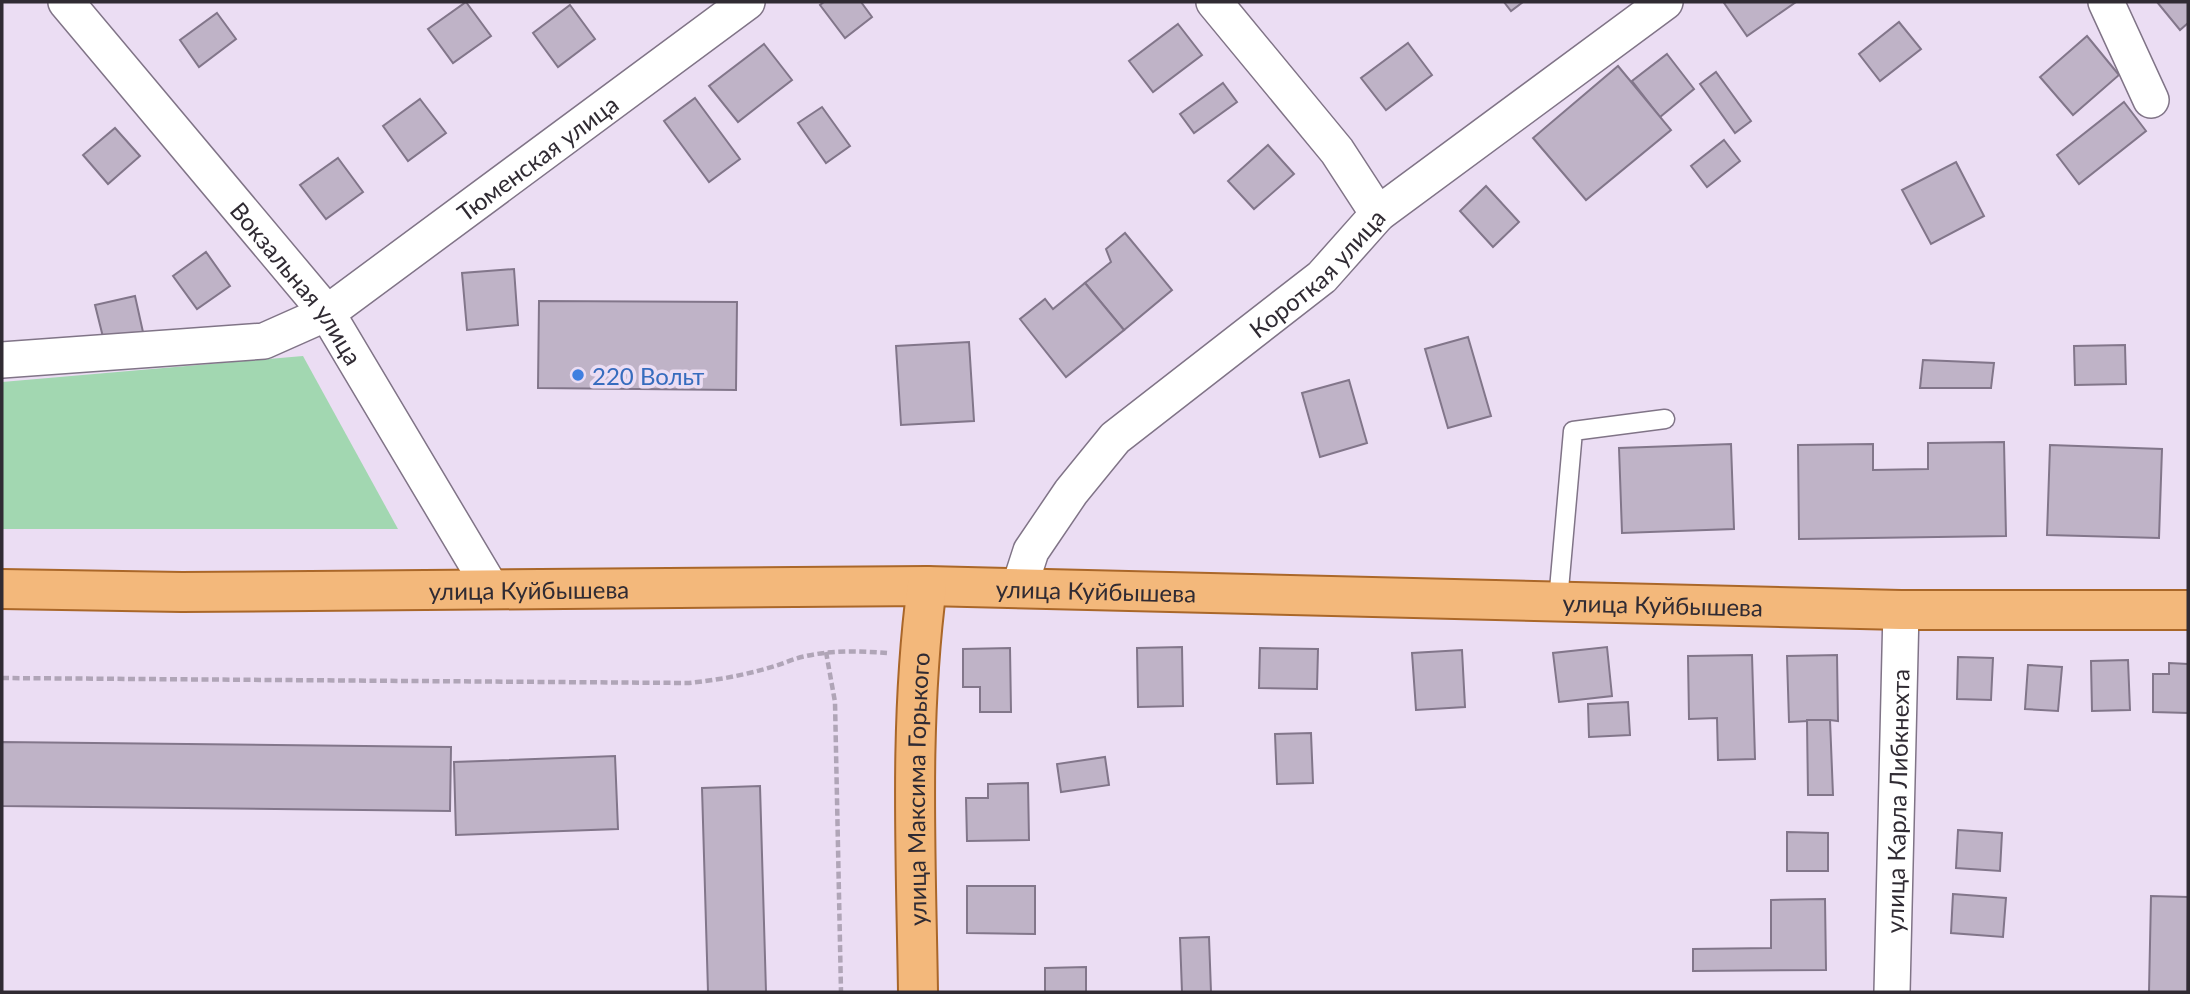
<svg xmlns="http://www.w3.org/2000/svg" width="2190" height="994" viewBox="0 0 2190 994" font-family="Lato,sans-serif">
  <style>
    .green { fill: #a2d7b1 }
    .building { fill: #bfb3c7; stroke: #82768a; stroke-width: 2 }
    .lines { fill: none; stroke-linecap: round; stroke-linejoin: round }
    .service-casing { stroke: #807487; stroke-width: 21 }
    .minor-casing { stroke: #807487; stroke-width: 38 }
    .primary-casing { stroke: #aa6729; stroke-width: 42 }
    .path { stroke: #b0a5b7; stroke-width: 4.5; stroke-dasharray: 7 3.5; stroke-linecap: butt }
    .service { stroke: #fff; stroke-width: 18 }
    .minor { stroke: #fff; stroke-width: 35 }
    .primary { stroke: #f3b87b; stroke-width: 38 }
    .shop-dot { fill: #3f7fe0; stroke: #ebddf3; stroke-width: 2.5 }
    .labels { text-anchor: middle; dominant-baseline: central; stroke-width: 7; stroke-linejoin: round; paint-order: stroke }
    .street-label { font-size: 24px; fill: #302b33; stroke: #ebddf3 }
    .shop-label { font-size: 24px; fill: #366cbe; stroke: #ebddf3; text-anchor: start }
  </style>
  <rect width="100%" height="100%" fill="#ebddf3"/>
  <polygon class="green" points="303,356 398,529 2,529 2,382"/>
  <g class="building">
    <polygon points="466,2 491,36 453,63 428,29"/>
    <polygon points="824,2 861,2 872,17 845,38 820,5"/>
    <polygon points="1504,2 1523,2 1511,11"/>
    <polygon points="1726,2 1796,2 1747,36 1724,3"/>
    <polygon points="2157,2 2188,2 2188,23 2180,30"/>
    <polygon points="570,5 595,39 558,67 533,33"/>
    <polygon points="217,13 236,39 199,67 180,40"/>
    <polygon points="1899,22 1921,49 1880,81 1859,54"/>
    <polygon points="1178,24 1202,55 1153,92 1129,61"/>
    <polygon points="2087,36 2119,75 2073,115 2040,77"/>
    <polygon points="1408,43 1432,75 1386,110 1361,78"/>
    <polygon points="764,44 792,80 738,122 709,86"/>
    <polygon points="1667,54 1694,89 1660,117 1632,81"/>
    <polygon points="1618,66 1671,130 1586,200 1533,138"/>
    <polygon points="1716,72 1751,121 1735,133 1700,84"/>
    <polygon points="1223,83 1237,102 1194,133 1180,114"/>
    <polygon points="695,98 740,159 709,182 664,121"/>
    <polygon points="420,99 446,133 408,161 383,126"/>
    <polygon points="2124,102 2146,131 2079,184 2057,155"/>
    <polygon points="822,107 850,146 826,163 798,123"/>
    <polygon points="115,128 140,156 108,184 83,155"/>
    <polygon points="1724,140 1740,161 1707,187 1691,166"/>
    <polygon points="1268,145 1294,174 1254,209 1228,181"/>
    <polygon points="338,158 363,192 326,219 300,185"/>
    <polygon points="1956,162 1984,216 1931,244 1902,190"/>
    <polygon points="1486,186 1519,222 1493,247 1460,211"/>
    <polygon points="1125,233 1172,290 1124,330 1085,283 1111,262 1106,249"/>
    <polygon points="206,252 230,286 197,309 173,276"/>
    <polygon points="514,269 518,325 467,330 462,273"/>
    <polygon points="1085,283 1124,330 1066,377 1020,319 1045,299 1053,309"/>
    <polygon points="135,296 143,332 104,341 95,305"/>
    <polygon points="539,301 737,302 736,390 538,388"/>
    <polygon points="1468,337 1491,416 1448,428 1425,349"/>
    <polygon points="969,342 974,421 901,425 896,346"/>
    <polygon points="2125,345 2126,384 2075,385 2074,346"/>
    <polygon points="1923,360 1994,363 1991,388 1920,388"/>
    <polygon points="1349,380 1367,443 1320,457 1302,393"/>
    <polygon points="2004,442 2006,536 1799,539 1798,445 1873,444 1873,470 1928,469 1928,443"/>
    <polygon points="1731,444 1734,529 1622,533 1619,448"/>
    <polygon points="2050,445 2162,449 2159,538 2047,535"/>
    <polygon points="1182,647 1183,706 1138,707 1137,648"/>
    <polygon points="1607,647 1612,696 1559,702 1553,653"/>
    <polygon points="1010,648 1011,712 980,712 980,687 963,687 963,649"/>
    <polygon points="1260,648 1318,649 1317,689 1259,688"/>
    <polygon points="1462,650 1465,707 1416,710 1412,653"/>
    <polygon points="1752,655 1755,759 1718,760 1717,718 1689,719 1688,656"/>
    <polygon points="1837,655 1838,721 1830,720 1789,722 1787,656"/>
    <polygon points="1958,657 1993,658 1991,700 1957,699"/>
    <polygon points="2128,660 2130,710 2092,711 2091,661"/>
    <polygon points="2169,663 2188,664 2188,713 2153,712 2153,674 2169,674"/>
    <polygon points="2028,665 2062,667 2058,711 2025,709"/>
    <polygon points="1628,702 1630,735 1589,737 1588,704"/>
    <polygon points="1807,720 1830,720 1833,795 1808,795"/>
    <polygon points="1311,733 1313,783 1277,784 1275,734"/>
    <polygon points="2,742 451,747 450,811 2,806"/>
    <polygon points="615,756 618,829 456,835 454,762"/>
    <polygon points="1105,757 1109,785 1061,792 1057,764"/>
    <polygon points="1028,783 1029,840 967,841 966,798 988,798 988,784"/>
    <polygon points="760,786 766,992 708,992 702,788"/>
    <polygon points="1958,830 2002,833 2000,871 1956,868"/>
    <polygon points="1787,832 1828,833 1828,871 1787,871"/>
    <polygon points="967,886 1035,886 1035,934 967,933"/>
    <polygon points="1953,894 2006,898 2003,937 1951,933"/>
    <polygon points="2151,896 2188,897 2187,992 2149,992"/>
    <polygon points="1825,899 1826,970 1693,971 1693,949 1771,948 1771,900"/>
    <polygon points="1209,937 1211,992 1182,992 1180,938"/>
    <polygon points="1086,967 1086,992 1045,992 1045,968"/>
  </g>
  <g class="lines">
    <g class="service-casing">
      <polyline id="service" points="1558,601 1573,431 1665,419"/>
    </g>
    <g class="minor-casing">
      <g id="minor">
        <path id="s1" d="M66 2 327 313 492 590"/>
        <polyline points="1214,2 1337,151 1378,214"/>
        <polyline points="2106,2 2151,100"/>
        <path id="s2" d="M2 360 264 341 327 313 747 2"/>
        <path id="s3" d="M1019 588 1031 551 1071 492 1115 438 1322 277 1378 214 1665 2"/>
        <path id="s4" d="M1892 992 1901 610"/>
      </g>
    </g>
    <g class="primary-casing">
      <g id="primary">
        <path id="s5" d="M2 589 182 592 927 586 1901 610H2188"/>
        <path id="s6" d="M918 992C916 856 909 721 927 586"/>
      </g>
    </g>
    <g class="path">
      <polyline points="826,652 835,702 841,992"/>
      <path d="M2 678 689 683C718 680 746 675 775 666 785 663 795 658 806 656 833 650 860 651 887 653"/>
    </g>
    <use href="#service" class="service"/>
    <use href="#minor" class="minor"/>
    <use href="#primary" class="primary"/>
  </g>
  <circle class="shop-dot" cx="578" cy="375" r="7"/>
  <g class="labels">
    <g class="street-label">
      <text stroke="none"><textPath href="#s2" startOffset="593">Тюменская улица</textPath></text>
      <text stroke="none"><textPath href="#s3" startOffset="441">Короткая улица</textPath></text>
      <text stroke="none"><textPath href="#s1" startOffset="364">Вокзальная улица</textPath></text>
      <text stroke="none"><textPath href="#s5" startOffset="527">улица Куйбышева</textPath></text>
      <text stroke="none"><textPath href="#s5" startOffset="1094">улица Куйбышева</textPath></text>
      <text stroke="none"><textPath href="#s5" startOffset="1661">улица Куйбышева</textPath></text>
      <text stroke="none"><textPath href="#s6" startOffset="203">улица Максима Горького</textPath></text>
      <text stroke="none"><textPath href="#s4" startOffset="191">улица Карла Либкнехта</textPath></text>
    </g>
    <g class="shop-label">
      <text x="592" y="375">220 Вольт</text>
    </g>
  </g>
  <rect width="2190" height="994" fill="none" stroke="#302b33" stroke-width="7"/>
</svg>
